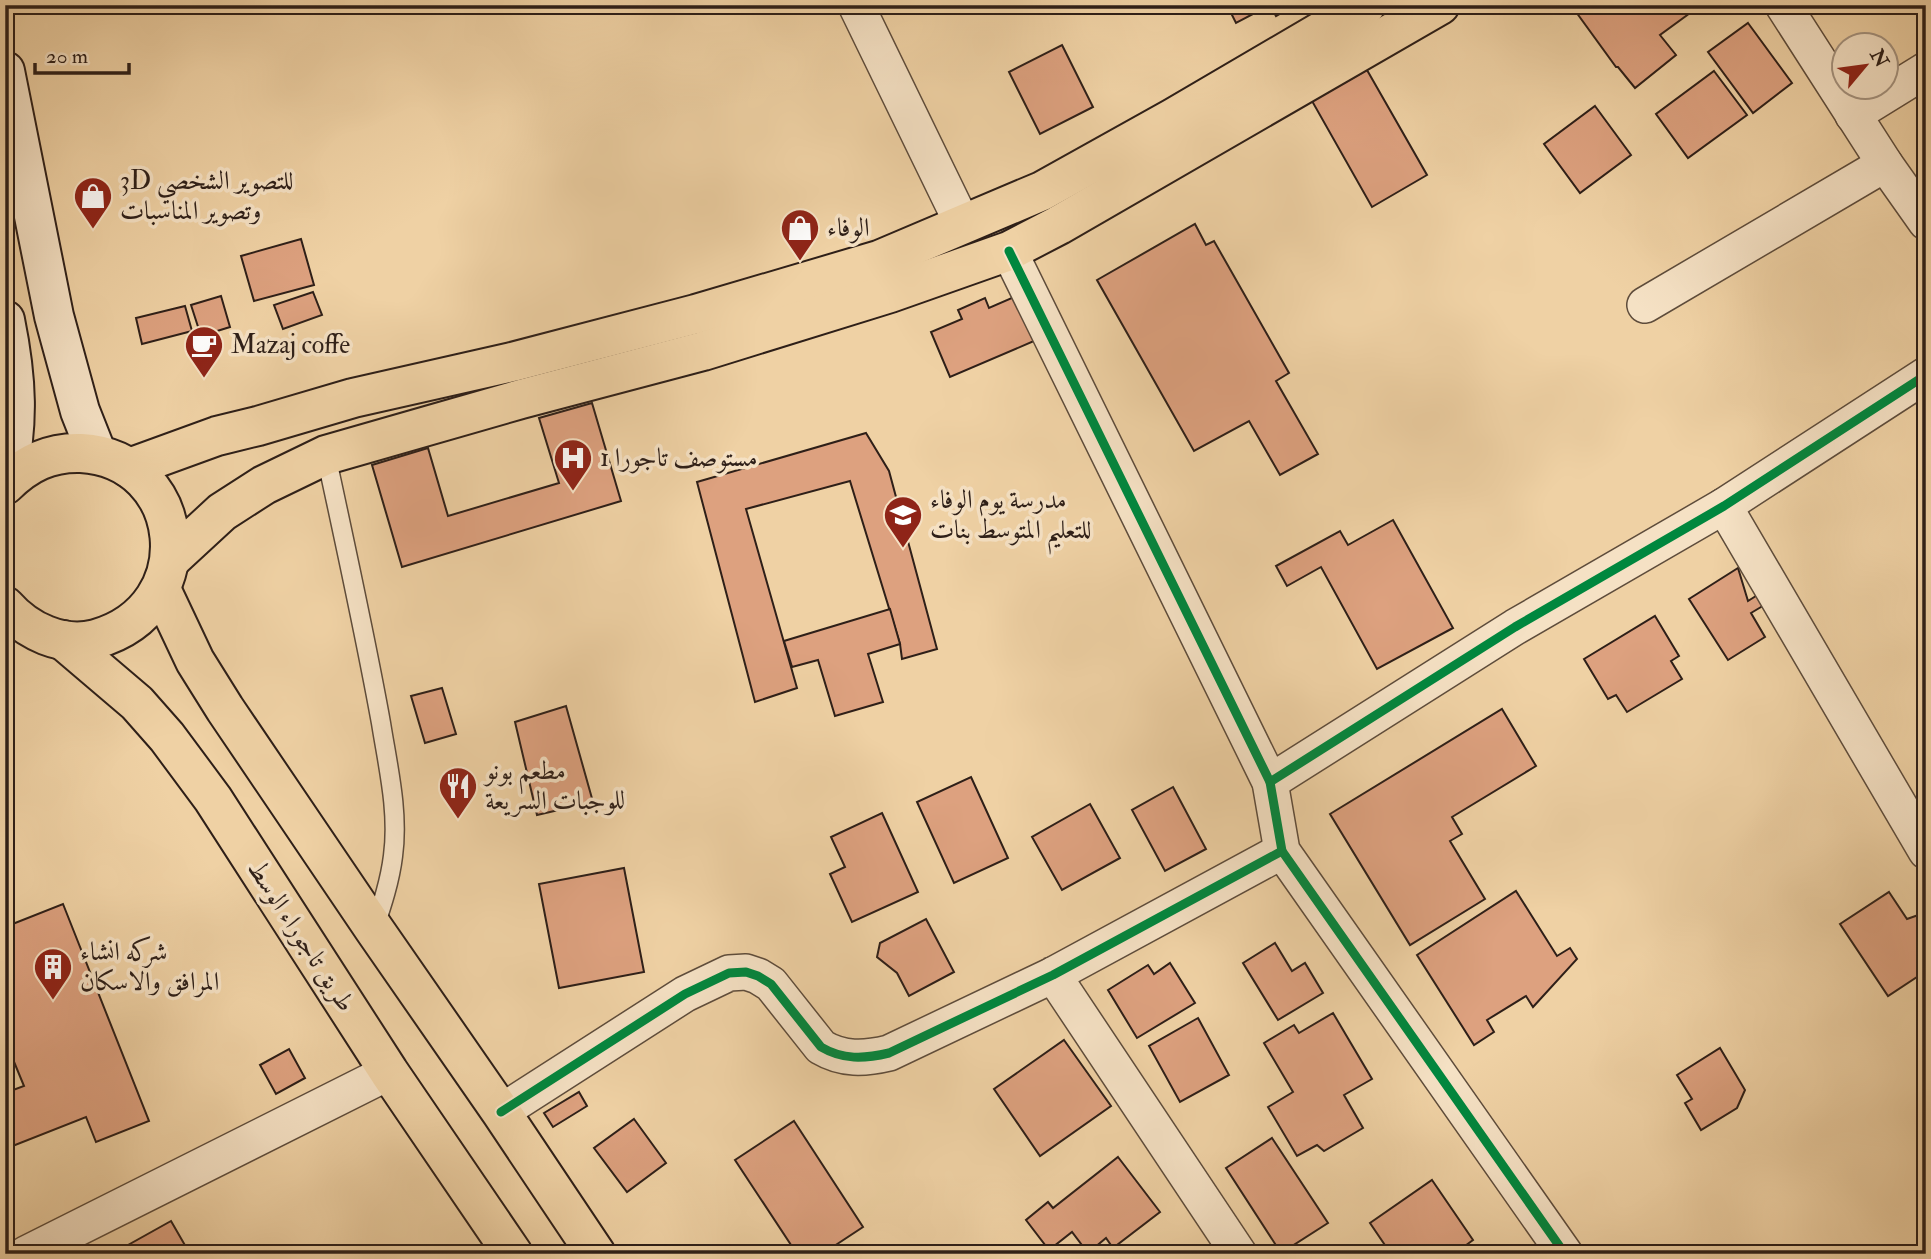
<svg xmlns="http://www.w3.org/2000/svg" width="1931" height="1259" viewBox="0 0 1931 1259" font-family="'IM FELL Double Pica',Amiri,serif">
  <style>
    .building { fill: #dda17f; stroke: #2e1f18; stroke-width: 2 }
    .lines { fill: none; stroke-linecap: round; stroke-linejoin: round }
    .lane-casing { stroke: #5e4c3b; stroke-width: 21 }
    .street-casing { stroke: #5e4c3b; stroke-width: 38 }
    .secondary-casing { stroke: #2e1f18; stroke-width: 42 }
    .primary-casing { stroke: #2e1f18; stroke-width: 42 }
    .lane { stroke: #f5e1c4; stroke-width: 18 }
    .street { stroke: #f5e1c4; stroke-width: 35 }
    .secondary { stroke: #f5e1c4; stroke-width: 38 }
    .primary { stroke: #efd1a4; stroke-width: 38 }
    .cycleway-casing { stroke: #f5e1c4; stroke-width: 13 }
    .cycleway { stroke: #00873e; stroke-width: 9 }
    .labels { text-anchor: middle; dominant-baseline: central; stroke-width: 7; stroke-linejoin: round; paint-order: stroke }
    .poi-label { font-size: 26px; fill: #2e1f18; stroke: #f5e1c4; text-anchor: start }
    .street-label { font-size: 26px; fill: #2e1f18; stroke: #f5e1c4 }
  </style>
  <rect width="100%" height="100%" fill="#efd1a4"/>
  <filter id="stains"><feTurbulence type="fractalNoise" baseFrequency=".00286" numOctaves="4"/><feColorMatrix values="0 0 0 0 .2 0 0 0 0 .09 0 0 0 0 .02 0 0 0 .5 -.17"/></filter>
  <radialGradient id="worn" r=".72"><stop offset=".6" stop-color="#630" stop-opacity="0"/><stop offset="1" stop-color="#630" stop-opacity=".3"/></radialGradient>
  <g class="building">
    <polygon points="1227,5 1295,5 1276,16 1270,5 1236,23"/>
    <polygon points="1571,5 1701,5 1660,35 1676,55 1635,88 1618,67 1616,67"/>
    <polygon points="1748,23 1792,83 1753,113 1708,52"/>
    <polygon points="1062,45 1093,107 1040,134 1009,72"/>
    <polygon points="1367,70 1427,175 1372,207 1312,101"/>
    <polygon points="1714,71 1747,115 1688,158 1656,114"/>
    <polygon points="1595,106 1631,155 1580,193 1544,144"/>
    <polygon points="1195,224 1206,245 1214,241 1289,373 1276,381 1318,454 1280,475 1249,421 1194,451 1097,280"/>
    <polygon points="301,239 314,285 254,301 241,256"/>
    <polygon points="313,292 322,315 283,329 274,305"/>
    <polygon points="221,296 230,327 201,336 191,305"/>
    <polygon points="1014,297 1034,341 950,377 931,332 962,319 958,310 985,298 989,308"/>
    <polygon points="185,306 192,331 142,344 136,318"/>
    <polygon points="592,403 621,501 402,567 372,465 428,448 448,516 559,483 539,418"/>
    <polygon points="866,433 889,471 937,649 902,659 900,644 850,481 746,509 797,688 755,702 697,482"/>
    <polygon points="1393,520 1453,628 1377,669 1321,567 1287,586 1276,566 1340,531 1348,545"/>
    <polygon points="1738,568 1748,601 1759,594 1766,604 1751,613 1765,637 1728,660 1689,599"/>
    <polygon points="890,609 900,644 868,654 883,702 835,716 818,660 792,667 784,641"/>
    <polygon points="1655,616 1679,656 1671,661 1682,679 1627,712 1616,695 1608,699 1584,659"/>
    <polygon points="442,688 456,734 425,743 411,696"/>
    <polygon points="566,706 593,802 537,815 515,722"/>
    <polygon points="1502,709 1536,766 1452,817 1462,834 1450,841 1485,899 1410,945 1330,814"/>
    <polygon points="971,777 1008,858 954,883 917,802"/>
    <polygon points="1173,787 1206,849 1165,871 1132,810"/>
    <polygon points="1090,804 1120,858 1062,890 1032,837"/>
    <polygon points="882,813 918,892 852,922 830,874 845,867 831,837"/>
    <polygon points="624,868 644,972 559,988 539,884"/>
    <polygon points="1516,891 1557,956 1570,948 1577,959 1533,1007 1526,996 1487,1020 1494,1032 1474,1045 1417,955"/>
    <polygon points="1889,892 1907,919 1924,913 1926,916 1926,971 1888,996 1840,924"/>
    <polygon points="63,904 149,1121 96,1142 86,1117 5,1149 5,1093 24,1086 5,1040 5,962 9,961 5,950 5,927"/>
    <polygon points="926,919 954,972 909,996 897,973 877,957 880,943"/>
    <polygon points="1275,943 1292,971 1305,963 1323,993 1278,1020 1243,963"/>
    <polygon points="1170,963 1195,1003 1137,1038 1108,990 1148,965 1154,974"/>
    <polygon points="1333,1013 1372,1079 1344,1095 1363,1128 1324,1151 1317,1145 1297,1156 1268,1107 1293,1092 1264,1043 1294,1025 1299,1033"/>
    <polygon points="1198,1018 1229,1075 1180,1102 1149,1046"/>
    <polygon points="1064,1040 1111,1106 1040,1156 994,1089"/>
    <polygon points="1720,1048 1745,1090 1737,1108 1701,1130 1685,1103 1692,1099 1677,1075"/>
    <polygon points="289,1049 305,1078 276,1094 260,1065"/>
    <polygon points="579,1092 587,1106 553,1127 544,1113"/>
    <polygon points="634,1119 666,1163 627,1192 594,1148"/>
    <polygon points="794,1121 863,1227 822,1254 797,1254 735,1160"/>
    <polygon points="1272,1138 1328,1223 1281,1253 1226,1168"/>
    <polygon points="1118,1157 1160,1212 1113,1248 1106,1238 1088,1253 1072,1232 1049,1250 1026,1220 1048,1202 1053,1208"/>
    <polygon points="1432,1180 1473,1240 1454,1254 1391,1254 1370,1223"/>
    <polygon points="171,1221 190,1254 112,1254"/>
  </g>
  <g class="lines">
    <g class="lane-casing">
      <path id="lane" d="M326 455C345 544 365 634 381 723 388 767 399 812 393 856 390 881 382 905 374 929"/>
    </g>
    <g class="street-casing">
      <g id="street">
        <polyline points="856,5 963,225"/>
        <polyline points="1783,5 1885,164 1926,222"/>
        <polyline points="1853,115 1926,70"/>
        <polyline points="1009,251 1270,782 1282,851 1565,1254"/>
        <polyline points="1645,305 1885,164"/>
        <polyline points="1724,506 1926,851"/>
        <polyline points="1270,782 1515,627 1724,506 1926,375"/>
        <polyline points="1053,975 1239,1254"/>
        <path d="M501 1112 685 994 729 973 746 972 758 976 771 984 821 1047C843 1060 864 1059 889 1053L1053 975 1282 851"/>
        <polyline points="26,1254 389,1072"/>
      </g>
    </g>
    <g class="secondary-casing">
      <g id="secondary">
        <polyline points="5,71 54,316 80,411 97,454"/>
        <path d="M5 320C17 379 19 424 6 483"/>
      </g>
    </g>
    <g class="primary-casing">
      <g id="primary">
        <polyline points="129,468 217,436 258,426 353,398 512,362 696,314 879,260 1042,191 1173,118 1366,5"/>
        <path d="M5 485C27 463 50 452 81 453 188 459 205 608 96 639 62 648 27 631 5 606"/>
        <polyline points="170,560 222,512 264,485 326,455 521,399 703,351 890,293 1009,251 1059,225 1440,5"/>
        <polyline points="161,589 195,661 225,709 374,929 501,1112 596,1254"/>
        <polyline points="63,640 137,703 167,737 213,799 389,1072 513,1254"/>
      </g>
    </g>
    <use href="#lane" class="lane"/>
    <use href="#street" class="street"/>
    <use href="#secondary" class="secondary"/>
    <use href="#primary" class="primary"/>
    <g class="cycleway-casing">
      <g id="cycleway">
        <polyline points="1009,251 1270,782 1282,851 1565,1254"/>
        <polyline points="1270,782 1515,627 1724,506 1926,375"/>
        <path d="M501 1112 685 994 729 973 746 972 758 976 771 984 821 1047C843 1060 864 1059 889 1053L1053 975 1282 851"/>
      </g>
    </g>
    <use href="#cycleway" class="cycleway"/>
  </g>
  <defs>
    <g id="shop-pin" transform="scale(2.0125)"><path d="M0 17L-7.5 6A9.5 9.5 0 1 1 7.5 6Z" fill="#8f2418" stroke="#f5e1c4"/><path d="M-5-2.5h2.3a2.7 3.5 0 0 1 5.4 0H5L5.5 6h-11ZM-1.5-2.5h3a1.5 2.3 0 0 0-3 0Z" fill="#fff"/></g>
    <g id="cafe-pin" transform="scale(2.0125)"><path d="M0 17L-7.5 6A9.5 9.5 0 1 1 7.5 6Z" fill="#8f2418" stroke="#f5e1c4"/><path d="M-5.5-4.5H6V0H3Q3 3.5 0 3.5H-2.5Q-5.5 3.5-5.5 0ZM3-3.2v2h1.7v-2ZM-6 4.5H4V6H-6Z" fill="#fff"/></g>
    <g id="hospital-pin" transform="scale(2.0125)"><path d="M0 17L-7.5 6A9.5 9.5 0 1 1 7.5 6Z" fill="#8f2418" stroke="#f5e1c4"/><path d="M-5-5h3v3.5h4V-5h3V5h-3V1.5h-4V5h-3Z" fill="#fff"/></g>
    <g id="school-pin" transform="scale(2.0125)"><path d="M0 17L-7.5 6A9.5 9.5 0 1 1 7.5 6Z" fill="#8f2418" stroke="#f5e1c4"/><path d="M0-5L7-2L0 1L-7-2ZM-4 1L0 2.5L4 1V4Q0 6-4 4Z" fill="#fff"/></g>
    <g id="restaurant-pin" transform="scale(2.0125)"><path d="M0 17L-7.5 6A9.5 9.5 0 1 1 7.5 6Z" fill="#8f2418" stroke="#f5e1c4"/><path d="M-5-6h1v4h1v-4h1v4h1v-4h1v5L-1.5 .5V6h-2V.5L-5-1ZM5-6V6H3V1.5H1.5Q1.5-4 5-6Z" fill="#fff"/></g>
    <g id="building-pin" transform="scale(2.0125)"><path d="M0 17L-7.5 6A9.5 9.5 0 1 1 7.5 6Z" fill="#8f2418" stroke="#f5e1c4"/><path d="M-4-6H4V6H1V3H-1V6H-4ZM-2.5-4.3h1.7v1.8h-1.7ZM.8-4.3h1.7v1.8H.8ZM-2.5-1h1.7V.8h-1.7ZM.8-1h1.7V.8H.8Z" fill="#fff"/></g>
  </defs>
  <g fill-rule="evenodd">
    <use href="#shop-pin" x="93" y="196"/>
    <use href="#shop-pin" x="800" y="228"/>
    <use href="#cafe-pin" x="204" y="345"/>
    <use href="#hospital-pin" x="573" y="458"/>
    <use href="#school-pin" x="903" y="515"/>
    <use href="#restaurant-pin" x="458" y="786"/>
    <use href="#building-pin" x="53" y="967"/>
  </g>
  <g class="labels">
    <g class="poi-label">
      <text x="120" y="181">3D للتصوير الشخصي<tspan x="120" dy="30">وتصوير المناسبات</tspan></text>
      <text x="827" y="228">الوفاء</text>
      <text x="231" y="345">Mazaj coffe</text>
      <text x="600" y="458">مستوصف تاجورا 1</text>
      <text x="930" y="500">مدرسة يوم الوفاء<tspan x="930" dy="30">للتعليم المتوسط بنات</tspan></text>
      <text x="485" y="771">مطعم بونو<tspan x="485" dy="30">للوجبات السريعة</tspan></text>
      <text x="80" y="952">شركه انشاء<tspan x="80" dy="30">المرافق والاسكان</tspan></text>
    </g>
    <g class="street-label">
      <text transform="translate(301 936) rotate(57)">طريق تاجوراء الوسط</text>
    </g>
  </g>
  <rect width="1931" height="1259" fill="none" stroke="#efd1a4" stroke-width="28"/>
  <rect x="7" y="7" width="1917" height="1245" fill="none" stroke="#2e1f18" stroke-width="3.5"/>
  <rect x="14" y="14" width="1903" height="1231" fill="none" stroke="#2e1f18" stroke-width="2"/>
  <g transform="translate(1865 66) rotate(61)"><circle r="33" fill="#f5e1c4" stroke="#a5937f" stroke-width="2"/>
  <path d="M0-5L12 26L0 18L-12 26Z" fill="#8f2418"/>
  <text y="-10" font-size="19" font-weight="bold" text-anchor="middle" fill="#2e1f18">N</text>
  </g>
  <path d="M35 63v10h94v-10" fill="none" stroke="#2e1f18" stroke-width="3.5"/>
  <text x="46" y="63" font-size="21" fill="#2e1f18" stroke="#f5e1c4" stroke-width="5" paint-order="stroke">20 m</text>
  <rect width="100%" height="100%" filter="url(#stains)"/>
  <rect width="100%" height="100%" fill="url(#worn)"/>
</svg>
